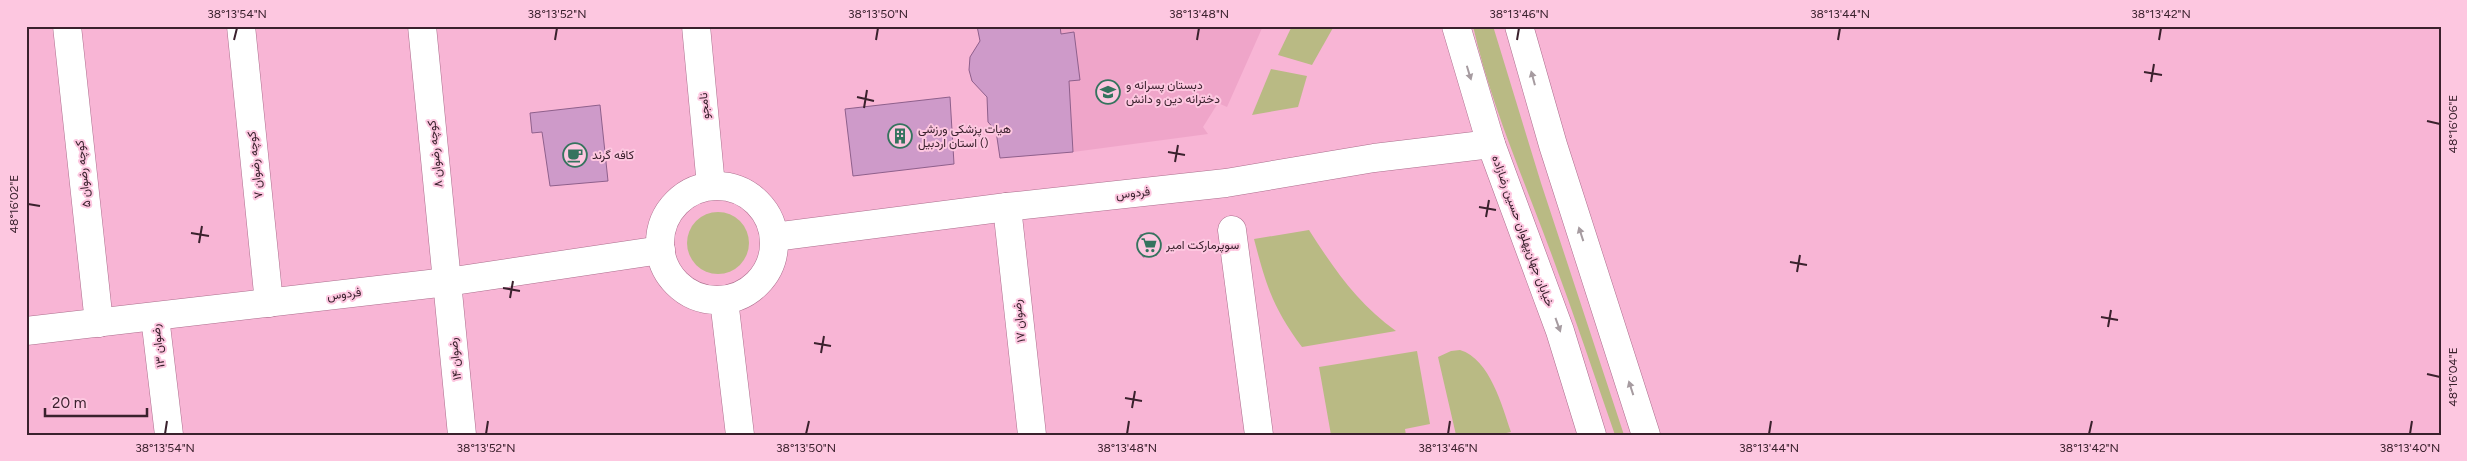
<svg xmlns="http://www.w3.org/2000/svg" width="2467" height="461" viewBox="0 0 2467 461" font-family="Figtree,Vazirmatn,sans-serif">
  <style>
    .built { fill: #efa5c9 }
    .green { fill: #b9ba84 }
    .building { fill: #ce9ac9; stroke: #8f608c }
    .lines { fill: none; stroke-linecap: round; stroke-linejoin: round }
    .street-casing { stroke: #ac6e8d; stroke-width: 29 }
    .secondary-casing { stroke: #ac6e8d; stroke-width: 29 }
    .street { stroke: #fff; stroke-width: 28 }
    .secondary { stroke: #fff; stroke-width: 28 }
    .oneway { fill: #a69ba0 }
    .ticks { fill: none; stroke: #3a212d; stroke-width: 2 }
    .labels { text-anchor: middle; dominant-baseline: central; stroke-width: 4; stroke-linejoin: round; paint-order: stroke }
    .poi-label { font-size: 12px; fill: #3a212d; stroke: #fdc7e0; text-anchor: start }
    .street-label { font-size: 12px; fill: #3a212d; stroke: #fdc7e0 }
    .neatline { fill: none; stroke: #3a212d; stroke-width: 2 }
    .ticks-label { font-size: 12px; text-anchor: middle; fill: #3a212d }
  </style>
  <rect width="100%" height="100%" fill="#f8b5d5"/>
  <polygon class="built" points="977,26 1263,26 1227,107 1218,103 1203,127 1208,134 1073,152 1000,158 996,131 988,122 987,97 972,81 969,70 970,57 980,41"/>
  <g class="green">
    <polygon points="1292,26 1334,26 1312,65 1278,55"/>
    <path d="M1473 26H1493L1541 183 1624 435H1615C1593 372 1572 308 1548 245 1522 175 1489 99 1473 26Z"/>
    <polygon points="1271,69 1307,76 1298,107 1252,115"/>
    <circle cx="718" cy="243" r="31"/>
    <path d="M1309 230C1334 269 1358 304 1396 331L1302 347C1273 308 1266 285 1254 239Z"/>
    <path d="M1460 350C1490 359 1502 406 1511 432L1497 435H1456L1438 357 1451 351Z"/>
    <polygon points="1417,351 1430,424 1405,429 1406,435 1331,435 1319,367"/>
  </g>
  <g class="building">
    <polygon points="977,26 1060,26 1061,34 1074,32 1080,80 1069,81 1073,152 1000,158 996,131 988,122 987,97 972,81 969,70 970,57 980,41"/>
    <polygon points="950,97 954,164 853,176 845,109"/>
    <polygon points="600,105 608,181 550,186 542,132 532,133 530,113"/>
    <polygon points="1154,233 1157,255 1143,257 1140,235"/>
  </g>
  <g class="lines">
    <g class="street-casing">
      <g id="street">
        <polyline points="67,26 99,323"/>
        <polyline points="241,26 269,303"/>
        <polyline points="422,26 462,435"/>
        <polyline points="1007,207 1032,435"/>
        <polyline points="1232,230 1259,435"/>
        <polyline points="155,317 169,435"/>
        <polyline points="26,331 447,282 661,250"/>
      </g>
    </g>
    <g class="secondary-casing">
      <g id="secondary">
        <polyline points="696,26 711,186"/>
        <polyline points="1456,26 1491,144 1560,331 1592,435"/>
        <polyline points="1519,26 1553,145 1646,435"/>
        <circle cx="717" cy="243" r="57"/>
        <polyline points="774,237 1007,207 1226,183 1374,158 1491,144"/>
        <polyline points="724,300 740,435"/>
      </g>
    </g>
    <use href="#street" class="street"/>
    <use href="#secondary" class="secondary"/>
  </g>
  <defs><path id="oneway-solid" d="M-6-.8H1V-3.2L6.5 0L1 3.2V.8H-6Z" transform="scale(1.25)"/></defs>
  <g class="oneway">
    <use href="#oneway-solid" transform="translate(1469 73) rotate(73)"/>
    <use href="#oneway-solid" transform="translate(1533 78) rotate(-105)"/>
    <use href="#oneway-solid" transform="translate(1581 234) rotate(-108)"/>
    <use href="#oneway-solid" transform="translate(1558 325) rotate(70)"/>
    <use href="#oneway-solid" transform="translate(1631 388) rotate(-108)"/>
  </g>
  <path class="ticks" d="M234 40 237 28M555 40 557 28M876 40 878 28M1197 40 1199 28M1517 40 1519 28M1838 40 1840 28M2159 40 2161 28M2144 72 2162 75M2151 82 2154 64M857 97 874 101M864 108 867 90M2427 121 2440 124M1168 152 1185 155M1175 162 1178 145M28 204 40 206M1479 207 1496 210M1486 217 1489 200M191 233 209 236M199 243 202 226M1790 262 1807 265M1797 272 1800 255M503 288 520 291M510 298 513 281M2101 317 2118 320M2108 327 2111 310M814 343 831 346M821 353 824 336M2427 374 2440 377M1125 398 1142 401M1132 408 1135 391M165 434 167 421M486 434 488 421M806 434 809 421M1127 434 1129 421M1448 434 1450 421M1769 434 1771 421M2089 434 2092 421M2410 434 2412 421"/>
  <defs>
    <g id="school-ring" transform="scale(1.25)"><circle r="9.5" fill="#fdc7e0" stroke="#35735e" stroke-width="1.5"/><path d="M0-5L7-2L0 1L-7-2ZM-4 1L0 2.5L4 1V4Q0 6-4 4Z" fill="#35735e"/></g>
    <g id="building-ring" transform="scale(1.25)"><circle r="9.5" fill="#fdc7e0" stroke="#35735e" stroke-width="1.5"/><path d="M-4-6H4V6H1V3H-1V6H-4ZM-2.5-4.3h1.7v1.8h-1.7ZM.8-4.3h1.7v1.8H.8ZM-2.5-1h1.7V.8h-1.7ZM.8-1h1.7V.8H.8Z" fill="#35735e"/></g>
    <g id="cafe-ring" transform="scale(1.25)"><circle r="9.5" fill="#fdc7e0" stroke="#35735e" stroke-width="1.5"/><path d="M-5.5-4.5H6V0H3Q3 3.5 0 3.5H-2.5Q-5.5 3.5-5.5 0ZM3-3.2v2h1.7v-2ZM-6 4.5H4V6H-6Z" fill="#35735e"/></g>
    <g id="supermarket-ring" transform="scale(1.25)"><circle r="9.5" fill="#fdc7e0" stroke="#35735e" stroke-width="1.5"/><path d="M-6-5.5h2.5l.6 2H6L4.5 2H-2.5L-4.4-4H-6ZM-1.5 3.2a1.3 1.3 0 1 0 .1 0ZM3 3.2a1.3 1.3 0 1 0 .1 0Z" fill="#35735e"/></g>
  </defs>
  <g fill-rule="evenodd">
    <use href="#school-ring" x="1108" y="92"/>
    <use href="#building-ring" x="900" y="136"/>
    <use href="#cafe-ring" x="575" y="155"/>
    <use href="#supermarket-ring" x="1149" y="245"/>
  </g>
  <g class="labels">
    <g class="poi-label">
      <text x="1126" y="85">دبستان پسرانه و<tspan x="1126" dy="14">دخترانه دین و دانش</tspan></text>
      <text x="918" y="129">هیات پزشکی ورزشی<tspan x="918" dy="14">استان اردبیل ()</tspan></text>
      <text x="592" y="155">کافه گرند</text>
      <text x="1166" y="245">سوپرمارکت امیر</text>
    </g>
    <g class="street-label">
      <text transform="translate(704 106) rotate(-95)">نامجو</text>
      <text transform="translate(435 154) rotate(-96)">کوچه رضوان ۸</text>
      <text transform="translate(255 165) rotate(-96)">کوچه رضوان ۷</text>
      <text transform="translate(83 174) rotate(-96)">کوچه رضوان ۵</text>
      <text transform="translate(1133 193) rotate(-6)">فردوس</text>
      <text transform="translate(1523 231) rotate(70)">خیابان جهان‌پهلوان حسین رضا‌زاده</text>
      <text transform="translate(344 294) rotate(-7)">فردوس</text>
      <text transform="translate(1019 321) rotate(-96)">رضوان ۱۷</text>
      <text transform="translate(158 346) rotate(-97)">رضوان ۱۳</text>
      <text transform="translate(455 359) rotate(-96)">رضوان ۱۴</text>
    </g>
  </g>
  <rect width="2467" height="461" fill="none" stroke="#fdc7e0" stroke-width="55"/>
  <path d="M45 408v8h102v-8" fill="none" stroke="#3a212d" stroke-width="2.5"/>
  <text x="52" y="408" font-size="15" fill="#3a212d" stroke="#fdc7e0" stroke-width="4" paint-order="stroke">20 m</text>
  <rect x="28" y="28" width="2412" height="406" class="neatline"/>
  <g class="ticks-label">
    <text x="237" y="18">38°13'54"N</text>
    <text x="557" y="18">38°13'52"N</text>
    <text x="878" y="18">38°13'50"N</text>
    <text x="1199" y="18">38°13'48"N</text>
    <text x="1519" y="18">38°13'46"N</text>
    <text x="1840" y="18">38°13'44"N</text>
    <text x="2161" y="18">38°13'42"N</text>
    <text transform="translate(2453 124) rotate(-90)" y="4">48°16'06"E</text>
    <text transform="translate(14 204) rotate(-90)" y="4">48°16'02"E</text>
    <text transform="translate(2453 377) rotate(-90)" y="4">48°16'04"E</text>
    <text x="165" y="452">38°13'54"N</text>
    <text x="486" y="452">38°13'52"N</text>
    <text x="806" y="452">38°13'50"N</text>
    <text x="1127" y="452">38°13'48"N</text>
    <text x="1448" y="452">38°13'46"N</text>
    <text x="1769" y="452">38°13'44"N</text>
    <text x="2089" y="452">38°13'42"N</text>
    <text x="2410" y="452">38°13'40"N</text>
  </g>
</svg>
